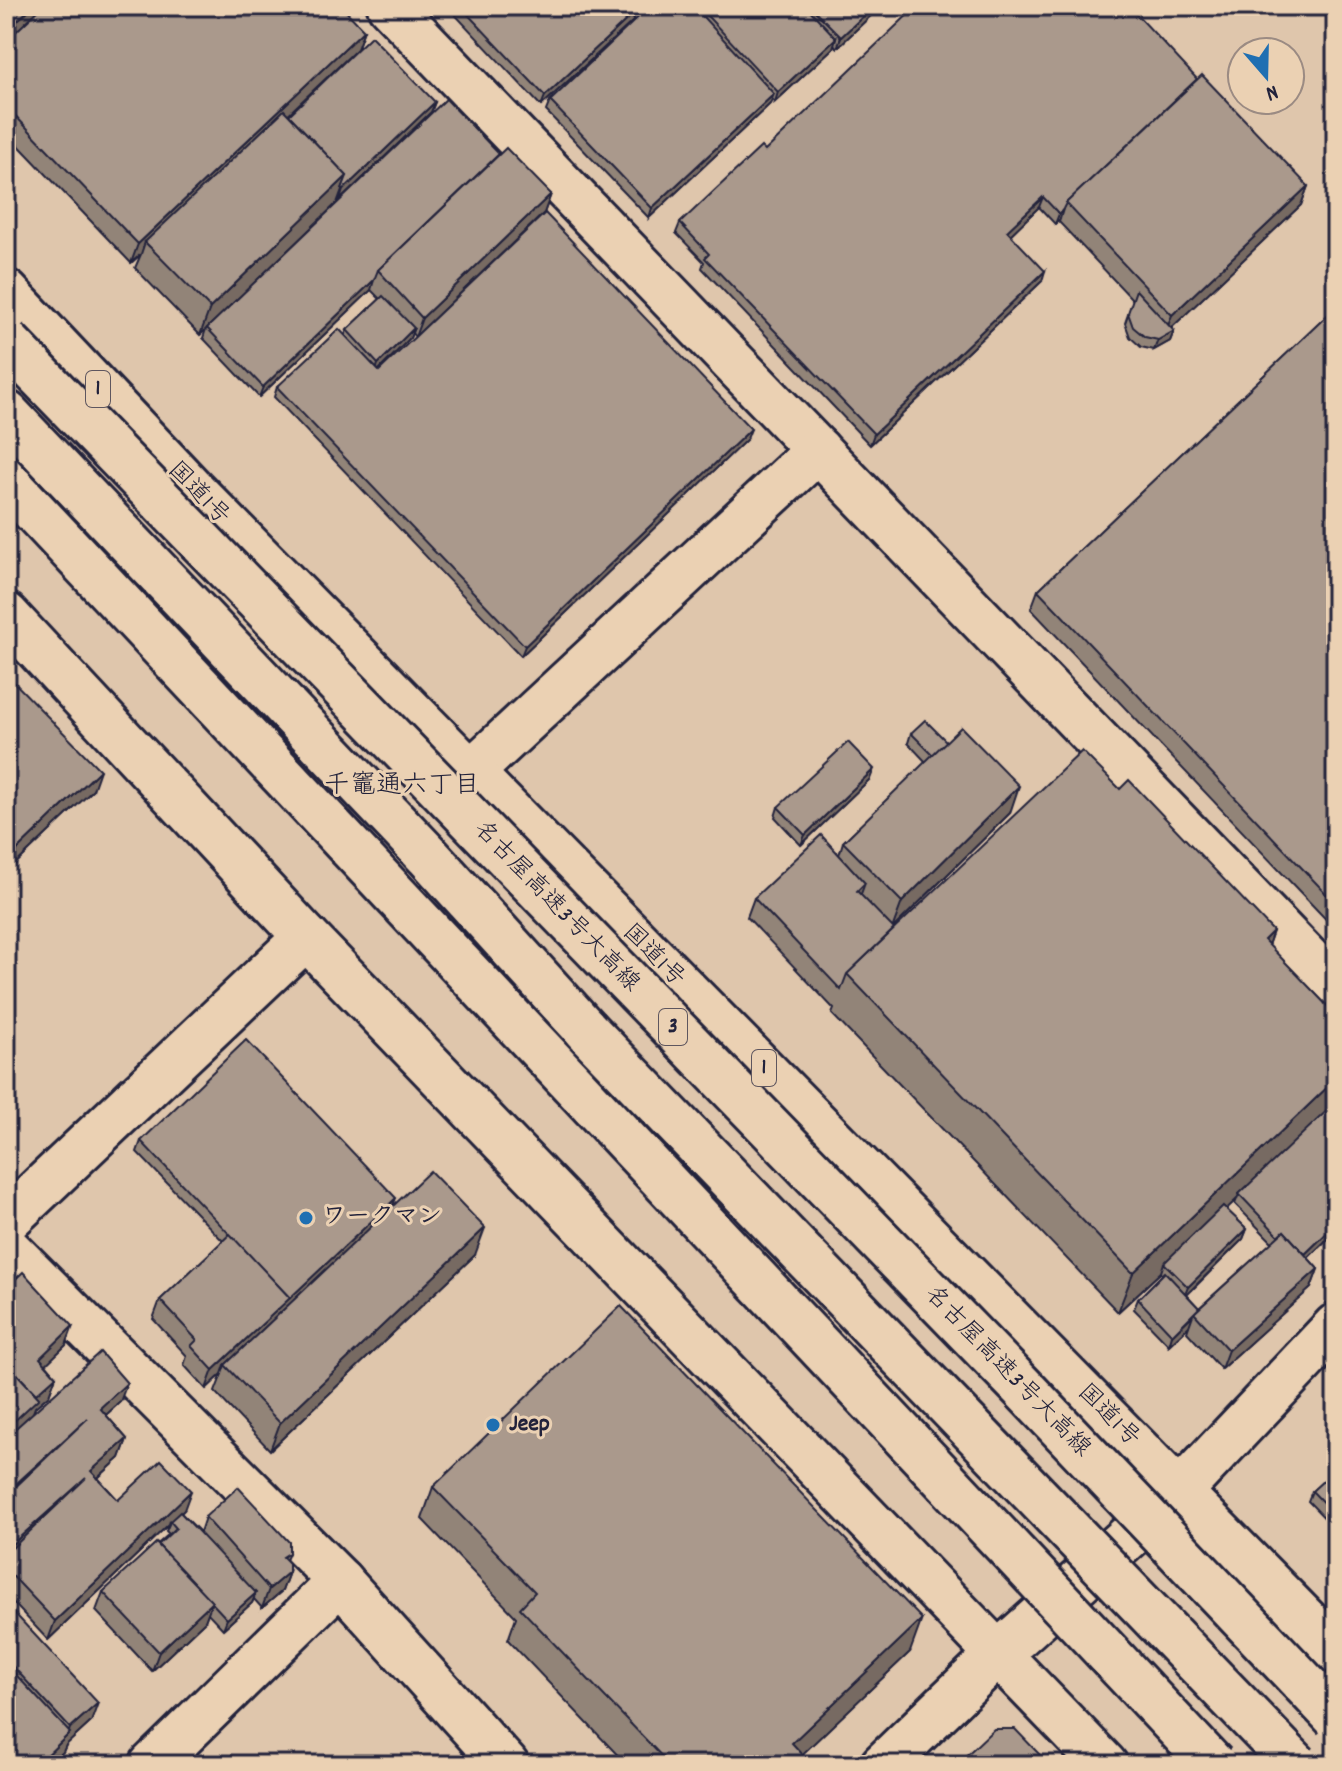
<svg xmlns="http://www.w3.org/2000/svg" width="1342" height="1771" viewBox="0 0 1342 1771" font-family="Dekko,'Klee One',sans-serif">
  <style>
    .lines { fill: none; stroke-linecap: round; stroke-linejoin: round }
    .minor-casing { stroke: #22223b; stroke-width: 50 }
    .highway-casing { stroke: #22223b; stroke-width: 50 }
    .minor { stroke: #ebd1b3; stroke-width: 44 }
    .highway { stroke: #ebd1b3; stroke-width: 44 }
    .highway-bridge-casing { stroke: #22223b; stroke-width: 50; stroke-linecap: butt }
    .highway-bridge { stroke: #ebd1b3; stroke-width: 44 }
    .wall { fill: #928478; stroke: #22223b; stroke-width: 2; fill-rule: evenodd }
    .shaded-wall { fill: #776b62; stroke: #22223b; stroke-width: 2 }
    .building { fill: #aa998c; stroke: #22223b; stroke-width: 2 }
    .poi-dot { fill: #1f6fb2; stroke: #ebd1b3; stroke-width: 3 }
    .labels { text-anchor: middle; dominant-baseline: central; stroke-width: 6; stroke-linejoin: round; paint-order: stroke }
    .shield { fill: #ebd1b3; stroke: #5e565f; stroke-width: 2 }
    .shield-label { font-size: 22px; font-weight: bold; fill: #22223b }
    .street-label { font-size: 24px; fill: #22223b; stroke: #ebd1b3 }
    .poi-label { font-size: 24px; font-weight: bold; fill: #22223b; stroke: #ebd1b3; text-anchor: start }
    .neighbourhood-label { font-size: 26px; fill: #22223b; stroke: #ebd1b3 }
  </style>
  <rect width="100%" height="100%" fill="#dfc6ac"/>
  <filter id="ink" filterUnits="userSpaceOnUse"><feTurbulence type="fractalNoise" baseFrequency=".0125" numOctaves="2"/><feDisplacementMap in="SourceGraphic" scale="16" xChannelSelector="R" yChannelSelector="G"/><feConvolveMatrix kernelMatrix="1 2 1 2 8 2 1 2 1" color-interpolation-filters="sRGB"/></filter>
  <g filter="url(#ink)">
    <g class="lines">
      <g class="minor-casing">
        <g id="minor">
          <polyline points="390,6 1336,988"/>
          <polyline points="471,772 818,450"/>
          <polyline points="6,1221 306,937"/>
          <polyline points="6,1247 340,1581 506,1765"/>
          <polyline points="152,1765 340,1581"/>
          <polyline points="883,1765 999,1653 1181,1490 1336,1326"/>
        </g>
      </g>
      <g class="highway-casing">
        <g id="highway">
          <polyline points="6,292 190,487 1336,1651"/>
          <polyline points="6,413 428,856 585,1029"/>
          <polyline points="6,615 306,937 1105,1765"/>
        </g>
      </g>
      <use href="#minor" class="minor"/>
      <use href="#highway" class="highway"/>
      <g class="highway-bridge-casing">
        <g id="highway-bridge">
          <polyline points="6,341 1021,1386 1336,1717"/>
          <polyline points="6,481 1213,1765"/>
          <polyline points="585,1029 1296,1765"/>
        </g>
      </g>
      <use href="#highway-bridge" class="highway-bridge"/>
    </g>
    <g class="wall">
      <polygon points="6,6 364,30 357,49 288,114 289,115 435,102 431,112 340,200 339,199 337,203 499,154 551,194 544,213 415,337 412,333 410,338 378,370 747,439 521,656 274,397 277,387 345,335 347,330 380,299 371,290 259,397 203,338 206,329 200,335 135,268 141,254 131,263 6,132"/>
      <polygon points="447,6 632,6 636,11 633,21 541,106"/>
      <polygon points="650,6 881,6 837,48 834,44 833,48 775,102 772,99 770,104 649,218 546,111 550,101"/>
      <polygon points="1197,79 1308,186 1301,205 1171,328 1174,331 1170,341 1154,350 1141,347 1130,337 1125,323 1133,300 1059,222 1060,219 1055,224 1039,207 1010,235 1042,281 870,445 702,268 704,262 676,233 680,223 765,151"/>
      <polygon points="1336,307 1336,930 1031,609 1038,590"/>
      <polygon points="6,674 93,790 9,870 6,867"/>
      <path d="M911 733 1010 813 893 928 894 929 1120 789 1273 931 1268 945 1336 1015V1231L1308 1258 1318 1269 1311 1288 1221 1369 1187 1332 1189 1326 1169 1345 1134 1309 1138 1299 1162 1275 1161 1272 1118 1312 832 1014 834 1009 747 917 754 898 839 855 843 842 926 762 908 743ZM1237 1199 1235 1204 1272 1242 1199 1308 1187 1295 1243 1239 1247 1229 1226 1209Z"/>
      <polygon points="870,779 801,845 775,817 778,807"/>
      <polygon points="141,1141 393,1206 475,1255 270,1450 215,1392 222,1374 206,1389 184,1365 187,1356 153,1319 160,1300 223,1241 137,1152"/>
      <polygon points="6,1288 66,1345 46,1364 56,1376 49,1395 35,1407 33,1413 120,1402 106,1415 127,1439 120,1458 98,1478 118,1500 184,1510 181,1513 200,1532 205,1517 289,1553 286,1560 289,1572 282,1591 262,1608 254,1599 252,1603 223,1629 208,1613 205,1621 152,1671 96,1611 103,1592 169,1534 166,1531 169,1524 48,1640 6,1595"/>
      <polygon points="1336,1469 1336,1530 1308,1501 1312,1491"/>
      <polygon points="433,1487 910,1652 802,1754 804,1756 800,1765 627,1765 508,1640 516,1617 422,1519"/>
      <polygon points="6,1604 91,1722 66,1745 63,1752 6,1765"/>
    </g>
    <g class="shaded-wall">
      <polygon points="33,6 43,6 6,44 6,31"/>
      <polygon points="874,6 881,6 837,48 841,37"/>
      <polygon points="636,11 633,21 541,106 545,96"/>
      <polygon points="364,30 357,49 149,246 145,242 141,254 131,263 138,244"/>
      <polygon points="836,38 833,48 775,102 778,92"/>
      <polygon points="774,94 770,104 649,218 652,208"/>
      <polygon points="435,102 431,112 340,200 343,190"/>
      <polygon points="347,176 337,203 200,335 210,308"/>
      <polygon points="1308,186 1301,205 1165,334 1172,315"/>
      <polygon points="551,194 544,213 415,337 422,318"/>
      <polygon points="1043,197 1039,207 1004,241 1007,231"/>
      <polygon points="1063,209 1060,219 1055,224 1059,214"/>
      <polygon points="1045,271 1042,281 870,445 874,434"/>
      <polygon points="374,280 371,290 259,397 263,387"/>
      <polygon points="414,328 410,338 375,374 378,364"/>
      <polygon points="1174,331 1170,341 1154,350 1158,340"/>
      <polygon points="751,429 747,439 521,656 525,646"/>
      <polygon points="874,769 870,779 801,845 805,835"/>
      <polygon points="100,770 93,790 9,870 16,851"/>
      <polygon points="1019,786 1010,813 892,929 902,902"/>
      <polygon points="865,883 858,902 857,891"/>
      <polygon points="1273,931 1259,971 1264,940"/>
      <polygon points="1336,1079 1336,1105 1239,1194 1237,1199 1167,1266 1164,1263 1161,1272 1118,1312 1133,1273"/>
      <polygon points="396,1198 392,1208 225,1365 222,1374 206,1389 213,1370"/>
      <polygon points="1336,1224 1336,1231 1297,1268 1301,1258"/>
      <polygon points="485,1228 475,1255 270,1450 280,1423"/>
      <polygon points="1247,1229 1243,1239 1184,1297 1188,1287"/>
      <polygon points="1318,1269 1311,1288 1221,1369 1228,1350"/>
      <polygon points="1193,1315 1189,1326 1169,1345 1172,1335"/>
      <polygon points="73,1326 66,1345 33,1377 40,1358"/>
      <polygon points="56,1376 49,1395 35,1407 29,1424 6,1446 6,1436 10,1425 31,1398"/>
      <polygon points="127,1383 120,1402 93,1427 100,1408"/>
      <polygon points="127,1439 120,1458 84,1490 91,1471"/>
      <polygon points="86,1478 6,1559 11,1545"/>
      <polygon points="191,1491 184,1510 171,1522 170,1521 169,1524 48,1640 55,1621"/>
      <polygon points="289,1572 282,1591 262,1608 269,1589"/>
      <polygon points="256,1593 252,1603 223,1629 227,1619"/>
      <polygon points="212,1602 205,1621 152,1671 159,1652"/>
      <polygon points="922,1619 910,1652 791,1765 792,1743"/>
      <polygon points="98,1703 91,1722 66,1745 63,1752 50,1765 37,1765 68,1735 70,1728"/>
      <polygon points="1040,1755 1037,1765 1030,1765"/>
      <polygon points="804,1756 800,1765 794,1765"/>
    </g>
    <g class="building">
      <polygon points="6,6 33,6 6,31"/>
      <polygon points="43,6 341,6 364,30 138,244 6,106 6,41"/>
      <polygon points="460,6 632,6 636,11 545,96"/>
      <polygon points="650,6 693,6 774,94 652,208 550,101"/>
      <polygon points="698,6 806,6 836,38 778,92"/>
      <polygon points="810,6 874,6 841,37"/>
      <polygon points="917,6 1129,6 1197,79 1066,203 1063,209 1059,214 1043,197 1007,231 1045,271 874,434 705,258 709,254 680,223 761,147 765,151"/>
      <polygon points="371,36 435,102 343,190 342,189 347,176 289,115"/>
      <polygon points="1202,75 1308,186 1172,315 1066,203"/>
      <polygon points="446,99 499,154 378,270 374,280 263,387 207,328"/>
      <polygon points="284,110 347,176 210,308 145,242"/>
      <polygon points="506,148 551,194 422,318 378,270"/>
      <polygon points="545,213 751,429 525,646 277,387 339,329 379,371"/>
      <polygon points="1136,290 1174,331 1158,340 1145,337 1133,327 1128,313"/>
      <polygon points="383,296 414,328 378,364 347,330"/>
      <polygon points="1336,307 1336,904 1038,590"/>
      <polygon points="6,674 100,770 16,851 6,841"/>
      <polygon points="925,720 947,742 933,755 911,733"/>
      <polygon points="961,727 1019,786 902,902 843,842"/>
      <polygon points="848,742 874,769 805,835 778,807"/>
      <polygon points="1082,751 1120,789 1129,780 1273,931 1264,940 1336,1015 1336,1079 1133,1273 847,974"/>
      <polygon points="821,835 865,883 857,891 894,929 847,974 841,990 754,898"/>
      <polygon points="246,1040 396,1198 290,1298 141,1141"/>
      <polygon points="1336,1102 1336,1224 1305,1254 1284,1231 1279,1236 1239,1194"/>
      <polygon points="430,1171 485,1228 280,1423 225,1365"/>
      <polygon points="1223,1206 1247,1229 1188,1287 1164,1263"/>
      <polygon points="1284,1231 1318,1269 1228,1350 1194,1313"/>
      <polygon points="230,1234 290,1298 213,1370 191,1346 197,1340 160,1300"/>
      <polygon points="23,1272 73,1326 40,1358 56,1376 36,1394 6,1362 6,1288"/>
      <polygon points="1165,1272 1199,1308 1172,1335 1138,1299"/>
      <polygon points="621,1306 922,1619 792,1743 804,1756 794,1765 670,1765 520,1608 535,1592 433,1487"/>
      <polygon points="100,1352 127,1383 100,1408 127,1439 91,1471 118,1500 161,1460 191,1491 55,1621 6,1569 6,1554 86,1478 11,1545 6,1539 6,1524 17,1513 6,1501 6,1496 88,1418 6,1493 6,1437"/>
      <polygon points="6,1362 39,1398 10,1425 6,1420"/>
      <polygon points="1336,1469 1336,1516 1312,1491"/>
      <polygon points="238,1487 289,1542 289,1553 283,1557 289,1563 289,1572 269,1589 205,1517"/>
      <polygon points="180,1512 256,1593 227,1619 158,1545 176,1528 170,1521"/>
      <polygon points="156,1543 212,1602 159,1652 103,1592"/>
      <polygon points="6,1604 98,1703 70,1728 6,1659"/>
      <polygon points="6,1664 70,1733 37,1765 6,1765"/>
      <polygon points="994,1729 1015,1729 1040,1755 1030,1765 956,1765"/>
      <polygon points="71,1756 80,1765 61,1765"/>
    </g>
  </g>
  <g class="poi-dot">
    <circle cx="306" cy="1218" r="8"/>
    <circle cx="493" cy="1425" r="8"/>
  </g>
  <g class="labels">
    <g class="shield">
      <rect x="86" y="371" width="24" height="36" rx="6"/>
      <rect x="659" y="1009" width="28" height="36" rx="6"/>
      <rect x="752" y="1050" width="24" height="36" rx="6"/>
    </g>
    <g class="shield-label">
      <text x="98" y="389">1</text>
      <text x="673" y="1027">3</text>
      <text x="764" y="1068">1</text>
    </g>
    <g class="street-label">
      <text transform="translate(198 494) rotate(46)">国道1号</text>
      <text transform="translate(556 907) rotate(46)">名古屋高速3号大高線</text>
      <text transform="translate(653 956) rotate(45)">国道1号</text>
      <text transform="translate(1007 1372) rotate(46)">名古屋高速3号大高線</text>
      <text transform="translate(1108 1416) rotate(45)">国道1号</text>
    </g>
    <g class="poi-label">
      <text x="322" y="1218">ワークマン</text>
      <text x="509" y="1425">Jeep</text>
    </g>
    <g class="neighbourhood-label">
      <text x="402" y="786">千竈通六丁目</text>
    </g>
  </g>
  <rect width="1342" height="1771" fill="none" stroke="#ebd1b3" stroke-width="32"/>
  <rect x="16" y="16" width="1310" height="1739" fill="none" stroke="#22223b" stroke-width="3" filter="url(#ink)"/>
  <g transform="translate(1266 76) rotate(160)"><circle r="38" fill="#ebd1b3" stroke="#9b8b83" stroke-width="2"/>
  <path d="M0-6L14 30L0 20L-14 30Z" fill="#1f6fb2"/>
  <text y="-12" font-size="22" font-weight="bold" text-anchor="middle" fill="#22223b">N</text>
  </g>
</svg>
